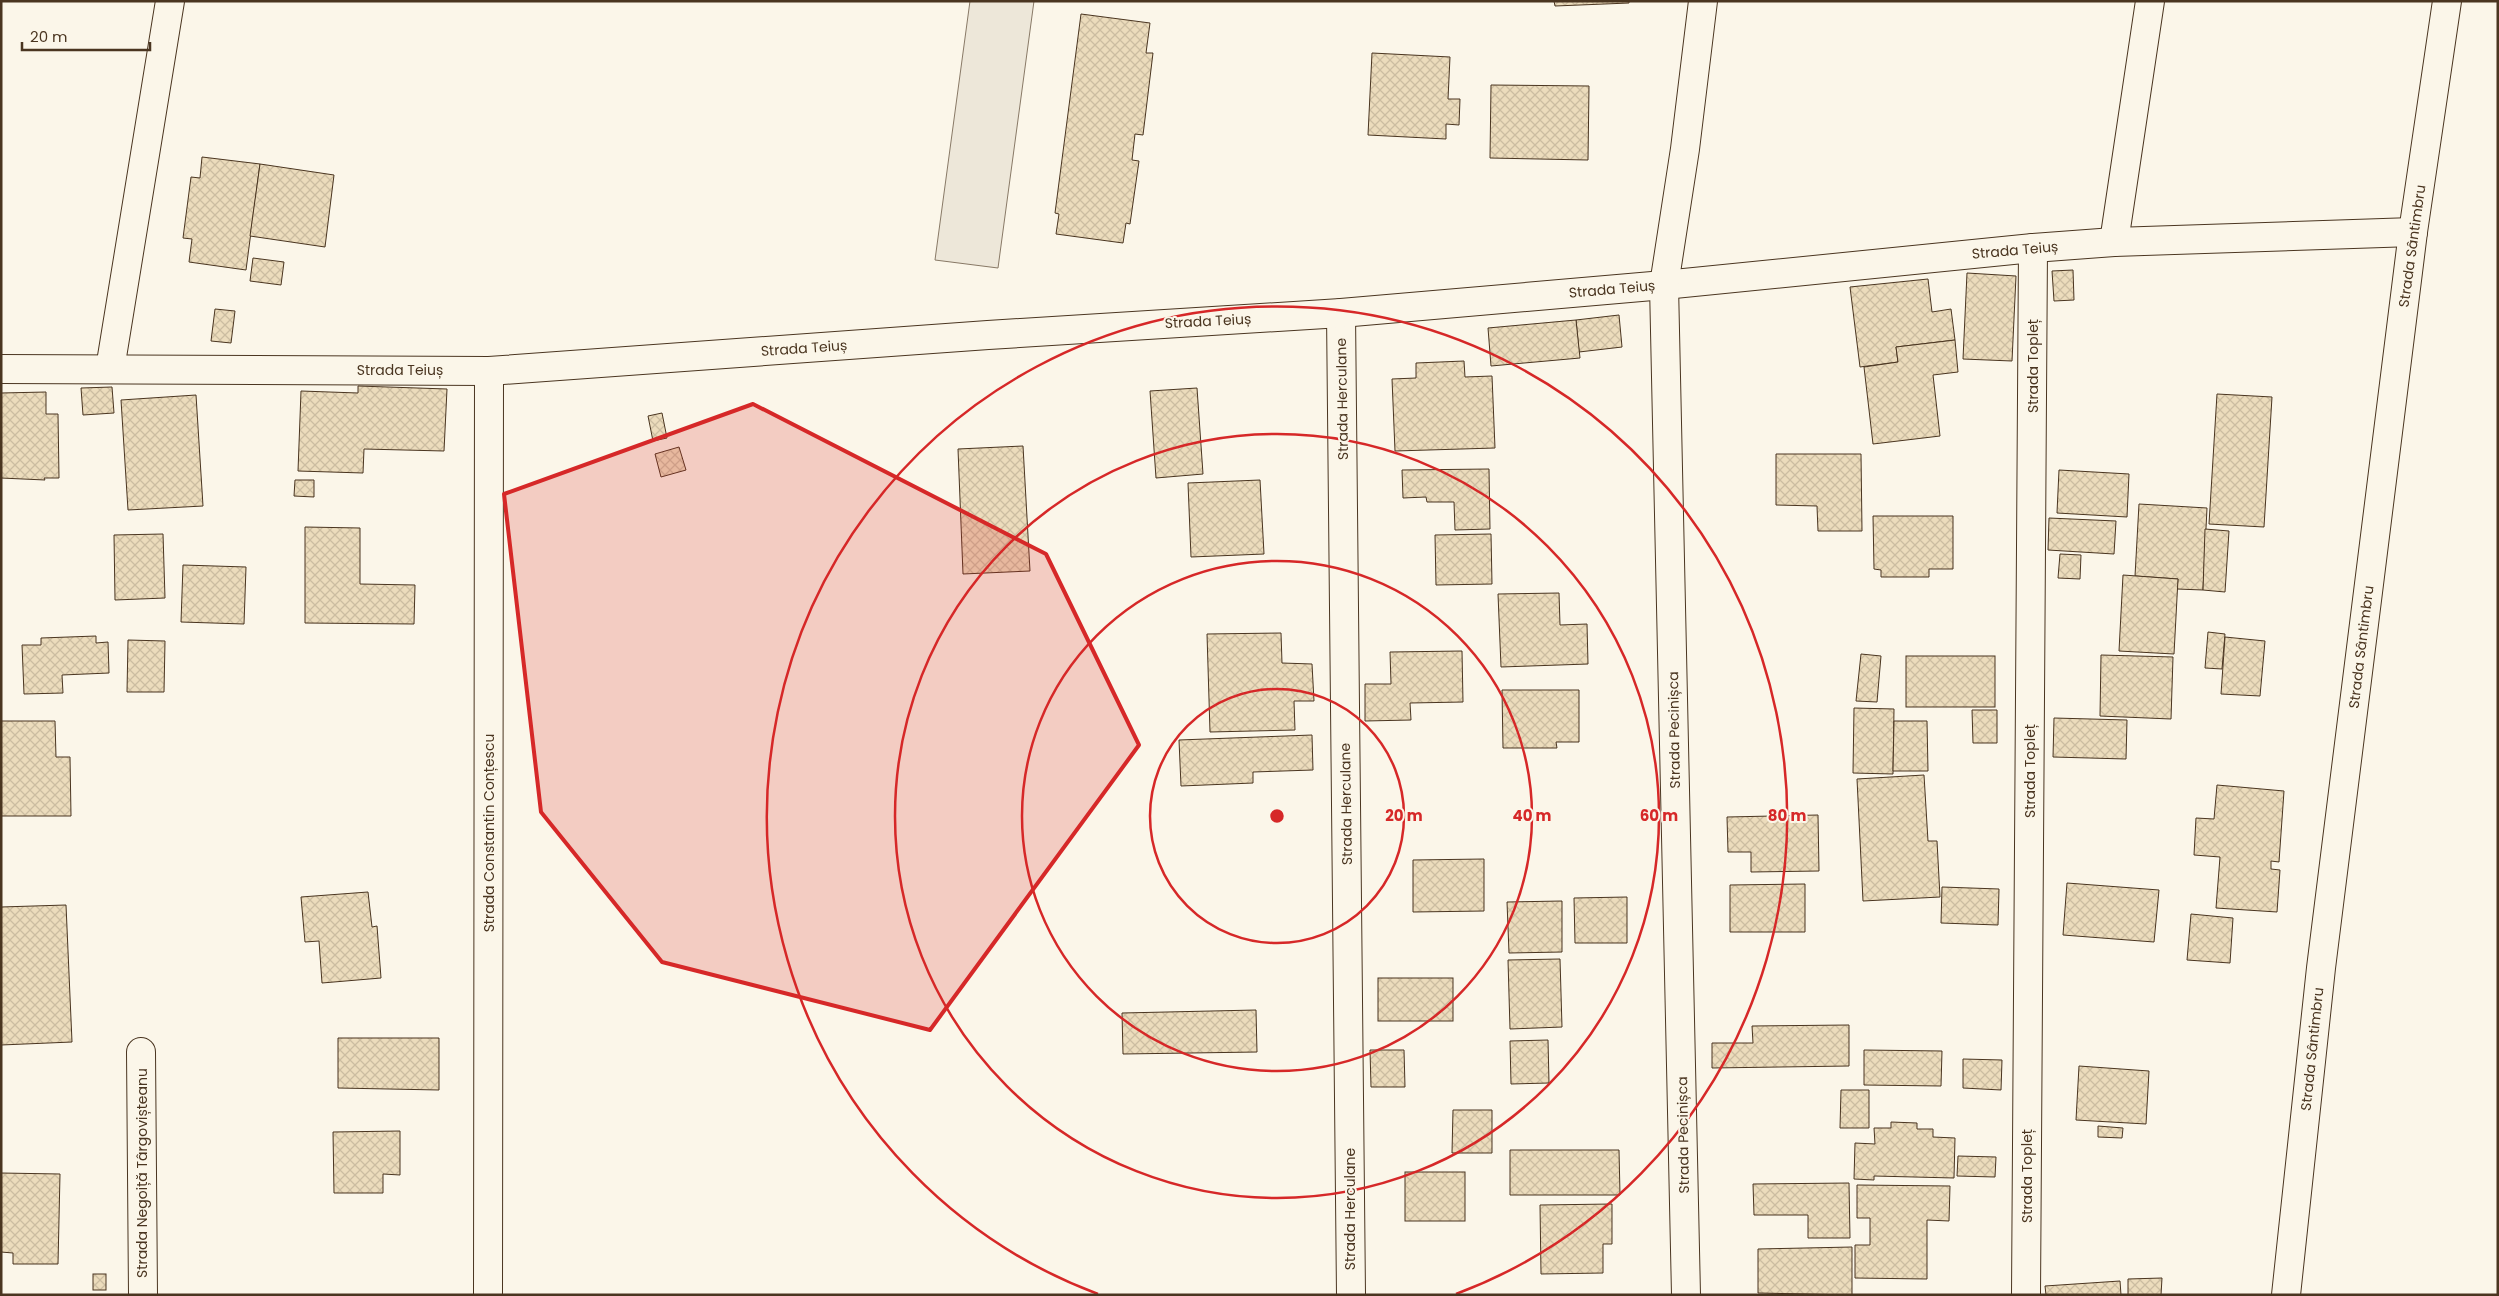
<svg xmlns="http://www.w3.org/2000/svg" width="2499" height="1296" viewBox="0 0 2499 1296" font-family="Poppins,sans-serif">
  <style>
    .parking { fill: #ede7d9; stroke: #887966 }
    .building { fill: url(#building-cross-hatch); stroke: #4a3520 }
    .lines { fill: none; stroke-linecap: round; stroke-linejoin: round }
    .street-casing { stroke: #4a3520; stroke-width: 30 }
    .street { stroke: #fbf6e9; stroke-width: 28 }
    .marked { fill: #d62828; fill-opacity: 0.2; stroke: #d62828; stroke-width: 4; stroke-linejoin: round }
    .ring { fill: none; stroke: #d62828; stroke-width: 2.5 }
    .labels { text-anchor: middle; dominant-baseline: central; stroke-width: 4; stroke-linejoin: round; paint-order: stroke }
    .street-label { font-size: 14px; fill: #4a3520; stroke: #fbf6e9 }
    .centre { fill: #d62828; stroke: #fbf6e9; stroke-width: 2.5 }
    .ring-label { font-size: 15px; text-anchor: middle; font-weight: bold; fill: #d62828; stroke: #fbf6e9; stroke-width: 4; stroke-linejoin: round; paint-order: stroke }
  </style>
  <defs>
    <pattern id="building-cross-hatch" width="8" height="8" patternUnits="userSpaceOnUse" patternTransform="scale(1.25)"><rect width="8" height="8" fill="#ecdcbc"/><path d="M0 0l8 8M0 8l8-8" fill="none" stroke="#ccbda1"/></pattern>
  </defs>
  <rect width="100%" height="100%" fill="#fbf6e9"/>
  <polygon class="parking" points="970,1 1034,1 998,268 935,260"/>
  <g class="building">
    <polygon points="1554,1 1629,1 1629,3 1555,6"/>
    <polygon points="1081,14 1150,23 1146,53 1153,53 1143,135 1135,134 1132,160 1139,161 1130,224 1126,223 1123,243 1056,234 1059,214 1055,213"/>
    <polygon points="1372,53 1450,57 1448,99 1460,99 1459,125 1446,124 1446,139 1368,135"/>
    <polygon points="1491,85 1589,86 1588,160 1490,158"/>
    <polygon points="202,157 260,164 246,270 189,262 192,239 183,238 191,177 200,178"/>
    <polygon points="260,164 334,175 325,247 250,236"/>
    <polygon points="253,258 284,262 281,285 250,281"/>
    <polygon points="2073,270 2074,300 2054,301 2052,271"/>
    <polygon points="1967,273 2016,276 2012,361 1963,359"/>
    <polygon points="1928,279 1932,312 1951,309 1955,340 1896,347 1898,362 1860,367 1850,287"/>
    <polygon points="215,309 235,311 231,343 211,341"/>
    <polygon points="1619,315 1622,347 1579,352 1576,320"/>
    <polygon points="1576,320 1580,358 1491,366 1488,328"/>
    <polygon points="1955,340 1958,372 1933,375 1940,436 1873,444 1864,367 1898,362 1896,347"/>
    <polygon points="1464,361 1465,377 1492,376 1495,448 1395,451 1392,379 1416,378 1416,363"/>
    <polygon points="358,386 447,389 444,451 364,449 363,473 298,471 301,391 358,393"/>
    <polygon points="112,387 114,413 83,415 81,388"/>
    <polygon points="1197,388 1203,474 1156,478 1150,391"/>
    <polygon points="46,392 46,414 58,414 59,478 44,478 45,480 1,478 1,393"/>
    <polygon points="2217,394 2272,397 2264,527 2209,524"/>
    <polygon points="196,395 203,506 128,510 121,400"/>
    <polygon points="662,413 667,438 653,441 648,416"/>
    <polygon points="1023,446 1030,571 963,574 958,449"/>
    <polygon points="679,447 686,470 661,477 655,454"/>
    <polygon points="1776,454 1861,454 1862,531 1818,531 1817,506 1776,505"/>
    <polygon points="1489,469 1490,529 1455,530 1454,502 1427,502 1426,497 1403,498 1402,470"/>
    <polygon points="2059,470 2129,474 2127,517 2057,513"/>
    <polygon points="295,480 314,480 314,497 294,496"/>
    <polygon points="1260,480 1264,554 1191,557 1188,483"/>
    <polygon points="2139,504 2207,508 2203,590 2177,589 2178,579 2135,576"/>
    <polygon points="1873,516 1953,516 1953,569 1929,569 1929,577 1881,577 1881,570 1874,569"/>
    <polygon points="2049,518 2116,521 2114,554 2048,550"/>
    <polygon points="305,527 360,528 360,584 415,585 414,624 305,623"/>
    <polygon points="2205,529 2229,531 2225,592 2203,590"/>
    <polygon points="163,534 165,598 115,600 114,535"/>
    <polygon points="1491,534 1492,584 1436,585 1435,535"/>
    <polygon points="2060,554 2081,555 2080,579 2058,578"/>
    <polygon points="183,565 246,567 244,624 181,622"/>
    <polygon points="2123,575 2178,579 2174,654 2119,651"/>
    <polygon points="1559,593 1560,625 1587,624 1588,664 1501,667 1498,594"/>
    <polygon points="2208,632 2225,634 2222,669 2205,668"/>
    <polygon points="1281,633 1282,663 1312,664 1314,701 1294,701 1295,730 1210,732 1207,634"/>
    <polygon points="96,636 96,643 108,642 109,673 62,675 63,693 24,694 22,645 41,645 41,638"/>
    <polygon points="2225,637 2265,641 2260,696 2221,694"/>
    <polygon points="128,640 165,641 164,692 127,692"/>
    <polygon points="1462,651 1463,702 1410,703 1411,720 1365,721 1365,684 1391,684 1390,652"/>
    <polygon points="1861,654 1881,656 1877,702 1856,701"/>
    <polygon points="2101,655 2173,657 2171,719 2100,716"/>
    <rect x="1906" y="656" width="89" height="51"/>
    <polygon points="1502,690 1579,690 1579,742 1556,742 1557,748 1503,748"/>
    <polygon points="1854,708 1894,709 1893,774 1853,773"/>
    <polygon points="1972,710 1997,710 1997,743 1973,743"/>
    <polygon points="2054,718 2127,720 2126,759 2053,757"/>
    <polygon points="1,721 55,721 56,757 70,757 71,816 1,816"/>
    <polygon points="1894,721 1927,721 1928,771 1893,771"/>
    <polygon points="1312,735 1313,770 1253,772 1253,783 1181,786 1179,740"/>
    <polygon points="1924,775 1928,841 1937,841 1940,897 1863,901 1857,779"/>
    <polygon points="2217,785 2284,791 2279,862 2271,861 2271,869 2280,870 2277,912 2216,908 2220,857 2194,855 2196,818 2214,819"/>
    <polygon points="1818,815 1819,871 1751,872 1751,852 1728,852 1727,817"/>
    <polygon points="1484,859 1484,911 1413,912 1413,860"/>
    <polygon points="2067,883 2159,890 2154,942 2063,935"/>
    <polygon points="1805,884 1805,932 1730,932 1730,885"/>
    <polygon points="1942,887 1999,889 1998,925 1941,923"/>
    <polygon points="368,892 372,927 377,926 381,978 322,983 319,941 305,942 301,897"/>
    <polygon points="1627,897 1627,943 1575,943 1574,898"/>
    <polygon points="1562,901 1562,952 1509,953 1507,902"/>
    <polygon points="66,905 72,1042 1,1045 1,907"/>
    <polygon points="2191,914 2233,918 2230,963 2187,960"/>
    <polygon points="1560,959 1562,1027 1510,1029 1508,960"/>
    <rect x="1378" y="978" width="75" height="43"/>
    <polygon points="1256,1010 1257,1052 1123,1054 1122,1013"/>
    <polygon points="1849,1025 1849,1066 1712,1068 1712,1043 1753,1043 1752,1026"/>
    <polygon points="338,1038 439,1038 439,1090 338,1088"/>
    <polygon points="1548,1040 1549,1083 1511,1084 1510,1041"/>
    <polygon points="1370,1050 1404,1050 1405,1087 1371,1087"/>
    <polygon points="1864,1050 1942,1051 1941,1086 1864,1085"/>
    <polygon points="1963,1059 2002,1060 2001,1090 1963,1088"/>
    <polygon points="2079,1066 2149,1071 2146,1124 2076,1120"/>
    <polygon points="1841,1090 1869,1090 1869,1128 1840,1128"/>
    <polygon points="1453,1110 1492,1110 1492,1153 1452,1153"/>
    <polygon points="1891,1122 1917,1123 1917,1129 1933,1129 1933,1137 1955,1138 1954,1178 1874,1176 1874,1180 1854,1179 1855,1143 1875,1144 1874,1128 1891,1128"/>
    <polygon points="2098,1126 2123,1128 2122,1138 2098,1137"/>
    <polygon points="400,1131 400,1175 383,1174 383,1193 334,1193 333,1132"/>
    <polygon points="1510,1150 1619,1150 1620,1195 1510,1195"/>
    <polygon points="1958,1156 1996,1157 1995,1177 1957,1176"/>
    <rect x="1405" y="1172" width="60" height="49"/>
    <polygon points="1,1173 60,1174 58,1264 13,1264 13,1253 1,1252"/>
    <polygon points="1849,1183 1850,1238 1808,1238 1808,1215 1754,1215 1753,1184"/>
    <polygon points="1857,1185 1950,1186 1949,1221 1927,1220 1927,1279 1855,1278 1855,1245 1870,1245 1870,1218 1857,1218"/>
    <polygon points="1612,1204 1612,1244 1603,1244 1603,1273 1541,1274 1540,1205"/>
    <polygon points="1852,1247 1852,1295 1758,1293 1758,1249"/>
    <rect x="93" y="1274" width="13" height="16"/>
    <polygon points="2162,1278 2161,1295 2128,1295 2128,1279"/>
    <polygon points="2120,1281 2121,1295 2046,1295 2045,1286"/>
  </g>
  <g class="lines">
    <g class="street-casing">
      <g id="street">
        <polyline points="2114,242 2150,1"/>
        <polyline points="1341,313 1351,1295"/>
        <polyline points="1,369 489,371 988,335 1341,313 1664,285 2033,248 2114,242 2413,232"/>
        <polyline points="110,369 170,1"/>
        <polyline points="141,1052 143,1295"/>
        <polyline points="488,1295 489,371"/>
        <polyline points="1686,1295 1664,285 1685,149 1703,1"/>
        <polyline points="2026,1295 2033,248"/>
        <polyline points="2286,1295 2321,968 2413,232 2447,1"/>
      </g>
    </g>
    <use href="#street" class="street"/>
  </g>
  <path class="marked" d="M753 404 1046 554 1139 745 930 1030 662 962 541 812 504 494Z"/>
  <g class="ring">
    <circle cx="1277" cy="816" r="127"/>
    <circle cx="1277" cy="816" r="255"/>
    <circle cx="1277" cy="816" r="382"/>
    <path d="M1098 1294A510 510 0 1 1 1456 1294"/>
  </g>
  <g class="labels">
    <g class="street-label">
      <text transform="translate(2412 246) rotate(-82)">Strada Sântimbru</text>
      <text transform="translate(2015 250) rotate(-5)">Strada Teiuș</text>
      <text transform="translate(1612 289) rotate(-5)">Strada Teiuș</text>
      <text transform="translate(1208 321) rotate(-3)">Strada Teiuș</text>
      <text transform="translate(804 348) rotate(-4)">Strada Teiuș</text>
      <text transform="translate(2033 366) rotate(-90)">Strada Topleț</text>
      <text x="400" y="370">Strada Teiuș</text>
      <text transform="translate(1342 399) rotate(-91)">Strada Herculane</text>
      <text transform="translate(2361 647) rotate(-83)">Strada Sântimbru</text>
      <text transform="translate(1674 730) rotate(-91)">Strada Pecinișca</text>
      <text transform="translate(2030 771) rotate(-90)">Strada Topleț</text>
      <text transform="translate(1346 804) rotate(-91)">Strada Herculane</text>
      <text transform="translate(489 833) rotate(-90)">Strada Constantin Conțescu</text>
      <text transform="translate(2312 1049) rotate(-84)">Strada Sântimbru</text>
      <text transform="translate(1683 1135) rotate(-91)">Strada Pecinișca</text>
      <text transform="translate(142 1173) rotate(-90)">Strada Negoiță Târgovișteanu</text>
      <text transform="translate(2027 1176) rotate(-90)">Strada Topleț</text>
      <text transform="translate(1350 1209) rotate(-90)">Strada Herculane</text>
    </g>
  </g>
  <circle cx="1277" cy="816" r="8" class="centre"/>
  <g class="ring-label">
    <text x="1404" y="821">20 m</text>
    <text x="1532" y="821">40 m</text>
    <text x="1659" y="821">60 m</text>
    <text x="1787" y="821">80 m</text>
  </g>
  <rect width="2499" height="1296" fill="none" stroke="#4a3520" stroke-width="5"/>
  <path d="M22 42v8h128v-8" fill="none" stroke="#4a3520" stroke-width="2.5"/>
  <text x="30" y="42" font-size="15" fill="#4a3520" stroke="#fbf6e9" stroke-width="4" paint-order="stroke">20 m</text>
</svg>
